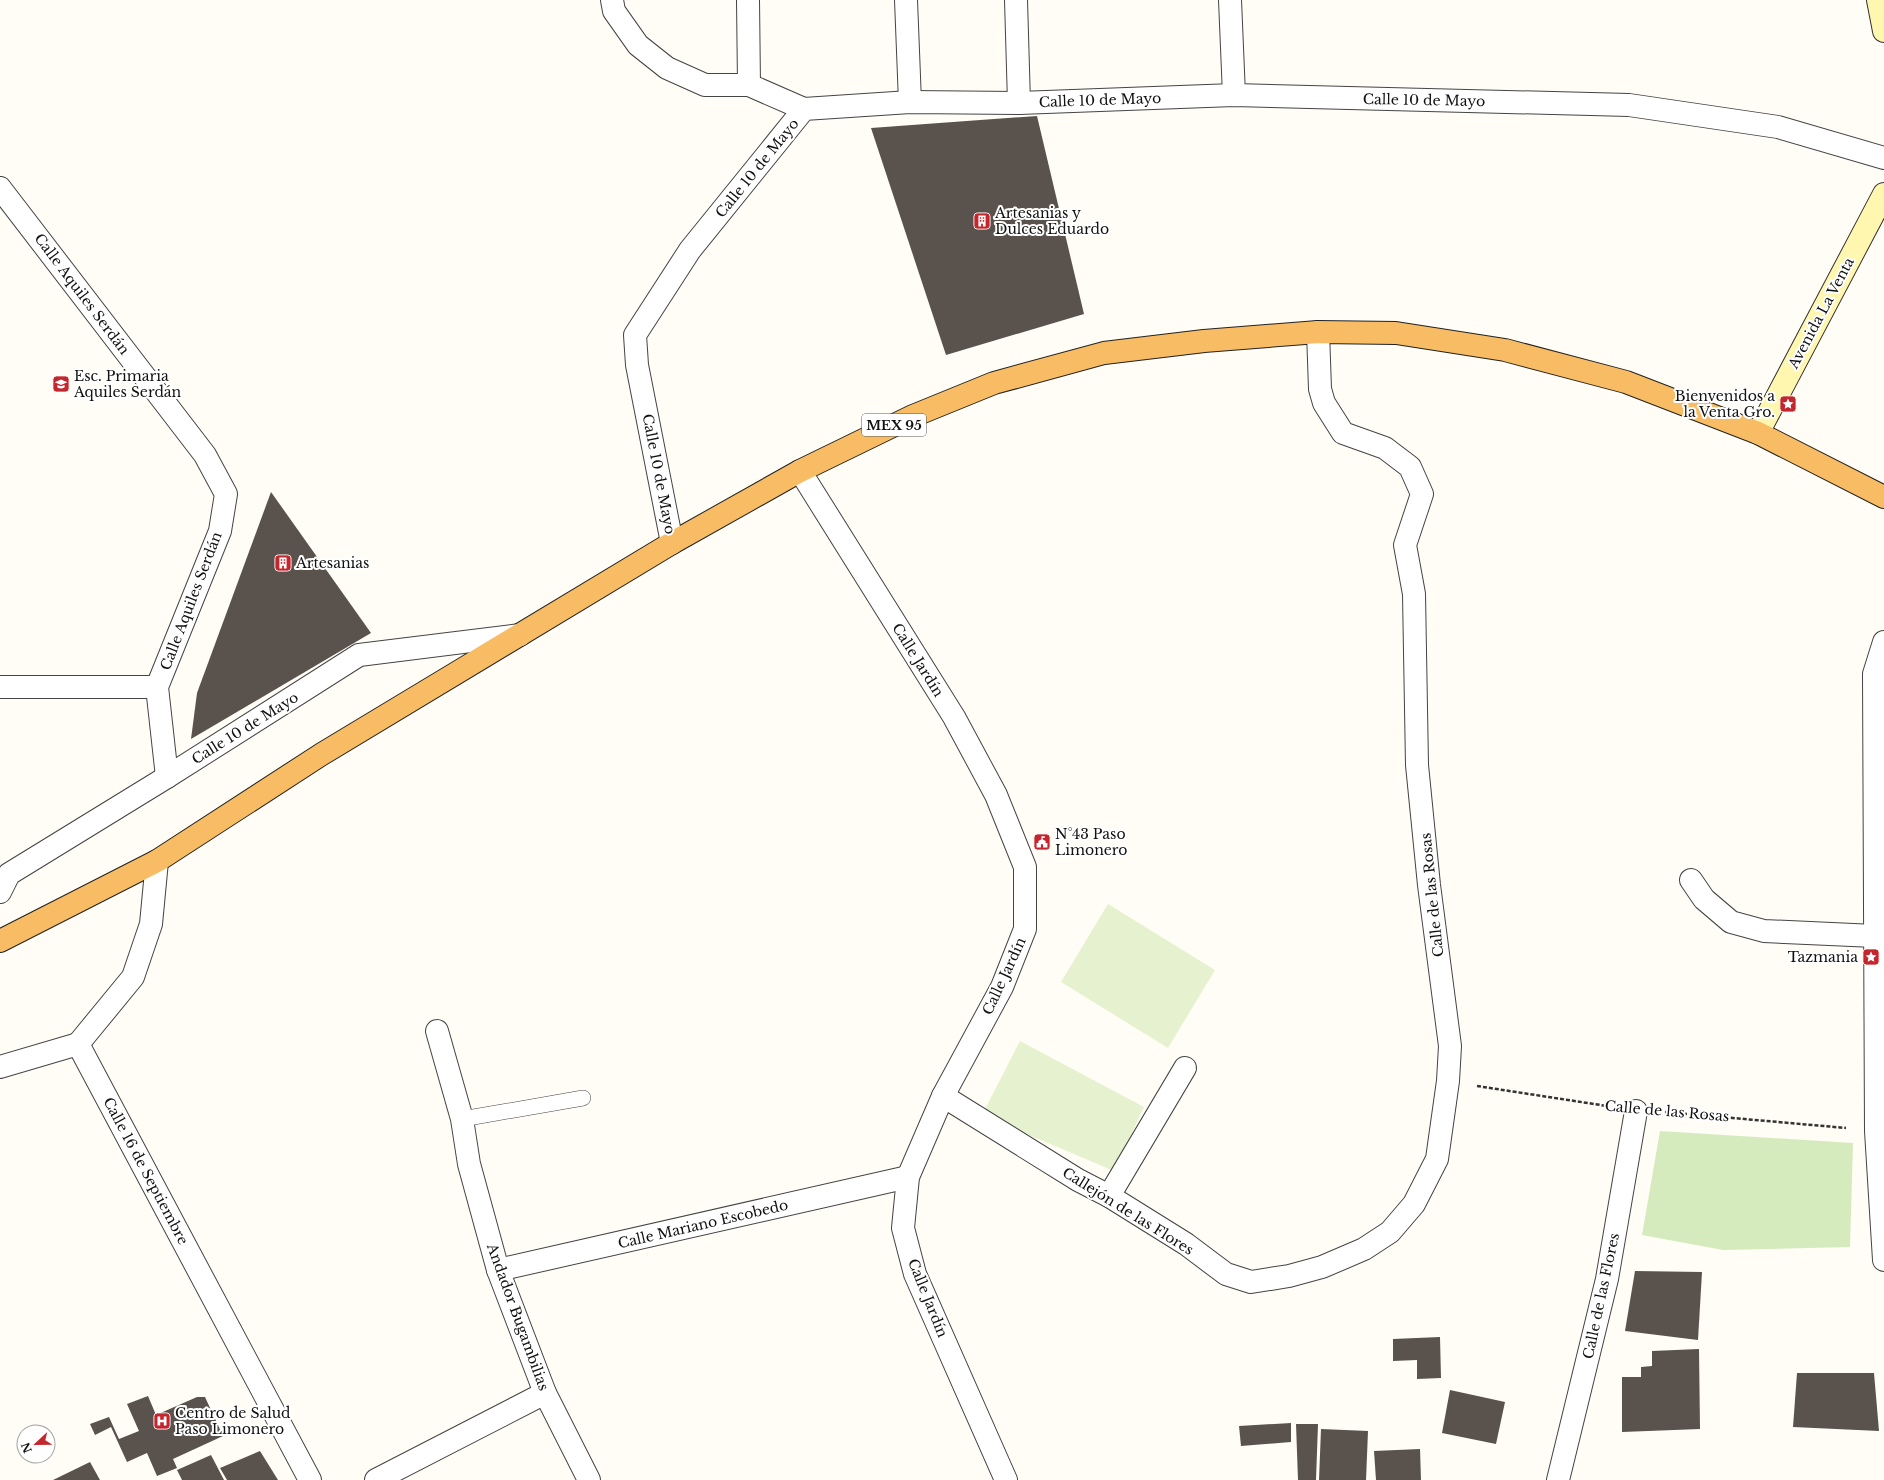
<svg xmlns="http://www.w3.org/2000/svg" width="1884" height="1480" viewBox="0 0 1884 1480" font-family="'Libre Baskerville',serif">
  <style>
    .green { fill: #d5ebbd }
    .pitch { fill: #e6f2cf }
    .building { fill: #5a524d }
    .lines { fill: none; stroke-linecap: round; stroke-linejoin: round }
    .service-casing { stroke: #444; stroke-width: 16 }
    .minor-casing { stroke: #444; stroke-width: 24 }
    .secondary-casing { stroke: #333; stroke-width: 24 }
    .trunk-casing { stroke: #222; stroke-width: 24 }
    .path { stroke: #333; stroke-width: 2.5; stroke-dasharray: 4 2; stroke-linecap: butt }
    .service { stroke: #fff; stroke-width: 15 }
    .minor { stroke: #fff; stroke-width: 22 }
    .secondary { stroke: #fff6b0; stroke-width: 22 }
    .trunk { stroke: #f7bc64; stroke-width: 22 }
    .labels { text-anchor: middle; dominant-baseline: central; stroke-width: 4; stroke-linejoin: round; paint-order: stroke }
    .shield { fill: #fff; stroke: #585858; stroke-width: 1 }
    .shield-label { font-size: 13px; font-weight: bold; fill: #111 }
    .street-label { font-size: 14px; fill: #111; stroke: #fff }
    .poi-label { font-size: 14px; fill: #111; stroke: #fff; text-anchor: start }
  </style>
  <rect width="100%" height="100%" fill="#fffdf5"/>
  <polygon class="green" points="1660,1131 1853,1143 1850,1247 1723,1250 1642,1235"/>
  <g class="pitch">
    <polygon points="1108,904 1215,970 1168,1048 1061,982"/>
    <polygon points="1020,1041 1144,1107 1114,1171 982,1115"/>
  </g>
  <g class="building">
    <polygon points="1037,116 1084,314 946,355 871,128"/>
    <polygon points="271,492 371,633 191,739 197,693"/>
    <polygon points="1635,1271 1702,1272 1698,1340 1625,1331"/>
    <polygon points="1440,1337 1441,1378 1417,1379 1417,1360 1393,1361 1393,1339"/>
    <polygon points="1699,1349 1700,1429 1622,1432 1622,1377 1641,1377 1641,1367 1652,1366 1652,1351"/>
    <polygon points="1797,1373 1874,1373 1879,1431 1793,1427"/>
    <polygon points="1450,1390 1505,1402 1496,1444 1442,1433"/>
    <polygon points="148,1396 156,1415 197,1397 205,1397 223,1436 173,1459 177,1468 157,1476 147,1453 127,1462 111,1427 95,1435 90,1424 109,1417 119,1439 139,1431 127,1404"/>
    <polygon points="1291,1423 1291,1442 1241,1446 1239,1426"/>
    <polygon points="1296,1424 1318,1424 1316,1480 1298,1480"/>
    <polygon points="1321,1429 1368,1431 1366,1480 1319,1480"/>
    <polygon points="1420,1449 1421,1480 1376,1480 1374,1451"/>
    <polygon points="260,1451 278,1480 227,1480 220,1468"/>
    <polygon points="211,1455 224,1480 182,1480 177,1470"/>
    <polygon points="90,1462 100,1480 53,1480"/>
  </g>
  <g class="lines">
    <g class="service-casing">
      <polyline id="service" points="462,1119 583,1098"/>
    </g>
    <g class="minor-casing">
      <g id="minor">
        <polyline points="612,0 614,11 638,45 667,68 705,85 749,85"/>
        <polyline points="748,0 749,85 804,109"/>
        <polyline points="906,0 910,102"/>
        <polyline points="1016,0 1019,103"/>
        <polyline points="1230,0 1234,95"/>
        <polyline points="0,188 205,455 226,494 220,531 157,687 167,777"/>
        <polyline points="800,471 954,717 996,795 1025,867 1025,929 1002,987 943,1096 908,1177 903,1228 915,1274 1006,1480"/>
        <polyline points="672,543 637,365 635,335 690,250 804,109 910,102 1019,103 1234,95 1629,105 1778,127 1884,158"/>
        <polyline points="1884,642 1874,674 1876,1131 1884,1260"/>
        <polyline points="0,687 157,687"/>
        <polyline points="1691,880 1704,899 1731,922 1764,931 1875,936"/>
        <polyline points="0,892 9,874 167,777 359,655 520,635"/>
        <polyline points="437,1031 462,1119 469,1164 498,1270 545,1393 589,1480"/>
        <polyline points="78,1044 310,1480"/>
        <polyline points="78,1044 133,977 151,924 157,861"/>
        <polyline points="0,1067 78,1044"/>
        <polyline points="943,1096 1078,1180 1109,1196 1186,1244 1226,1274 1251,1282 1289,1276 1322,1267 1364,1249 1390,1232 1414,1204 1437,1159 1448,1081 1450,1046 1429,885 1417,765 1414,594 1405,545 1422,494 1410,467 1385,448 1343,433 1324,403 1320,389 1318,332"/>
        <polyline points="1109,1196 1185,1068"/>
        <polyline points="498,1270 908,1177"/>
        <polyline points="376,1480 545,1393"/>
        <polyline points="1558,1480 1607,1279 1636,1111"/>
      </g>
    </g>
    <g class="secondary-casing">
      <g id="secondary">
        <polyline points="1878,0 1884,31"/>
        <polyline points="1758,433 1884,194"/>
      </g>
    </g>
    <g class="trunk-casing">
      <polyline id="trunk" points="0,941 157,861 322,754 672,543 800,471 913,416 994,383 1104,353 1204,341 1318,332 1396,333 1505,350 1626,382 1758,433 1884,497"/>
    </g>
    <g class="path">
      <polyline points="1477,1086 1607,1106"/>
      <polyline points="1665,1112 1846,1128"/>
    </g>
    <use href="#service" class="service"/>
    <use href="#minor" class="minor"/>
    <use href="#secondary" class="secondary"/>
    <use href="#trunk" class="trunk"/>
  </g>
  <defs>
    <g id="building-square" transform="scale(0.9)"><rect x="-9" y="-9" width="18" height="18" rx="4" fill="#c4262e" stroke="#fff"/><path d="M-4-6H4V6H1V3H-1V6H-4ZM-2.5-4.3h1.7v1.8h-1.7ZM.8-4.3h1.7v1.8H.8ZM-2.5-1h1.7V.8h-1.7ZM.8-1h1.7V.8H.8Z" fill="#fff"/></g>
    <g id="school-square" transform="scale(0.9)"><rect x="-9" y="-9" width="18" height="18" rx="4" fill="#c4262e" stroke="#fff"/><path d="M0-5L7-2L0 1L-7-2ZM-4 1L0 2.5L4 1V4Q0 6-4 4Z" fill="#fff"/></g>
    <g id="sight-square" transform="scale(0.9)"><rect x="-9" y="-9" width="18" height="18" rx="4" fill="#c4262e" stroke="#fff"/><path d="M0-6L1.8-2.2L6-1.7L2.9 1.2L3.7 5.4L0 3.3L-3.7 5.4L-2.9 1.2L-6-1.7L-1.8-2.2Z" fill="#fff"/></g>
    <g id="civic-square" transform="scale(0.9)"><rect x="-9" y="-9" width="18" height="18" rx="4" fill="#c4262e" stroke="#fff"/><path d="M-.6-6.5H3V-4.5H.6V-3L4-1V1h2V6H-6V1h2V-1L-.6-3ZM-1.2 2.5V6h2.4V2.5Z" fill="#fff"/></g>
    <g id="hospital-square" transform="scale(0.9)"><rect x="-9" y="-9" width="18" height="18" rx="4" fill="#c4262e" stroke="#fff"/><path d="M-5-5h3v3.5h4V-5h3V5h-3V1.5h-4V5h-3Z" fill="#fff"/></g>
  </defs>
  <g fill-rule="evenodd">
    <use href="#building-square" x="982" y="221"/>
    <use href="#school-square" x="61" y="384"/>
    <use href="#sight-square" x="1788" y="404"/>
    <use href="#building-square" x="283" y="563"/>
    <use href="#civic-square" x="1042" y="842"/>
    <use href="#sight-square" x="1871" y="957"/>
    <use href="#hospital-square" x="162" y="1421"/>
  </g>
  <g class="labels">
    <rect class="shield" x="862" y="414" width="64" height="22" rx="3"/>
    <g class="shield-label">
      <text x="894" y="425">MEX 95</text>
    </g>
    <g class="street-label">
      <text transform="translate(1100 100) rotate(-2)">Calle 10 de Mayo</text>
      <text transform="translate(1424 100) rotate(1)">Calle 10 de Mayo</text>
      <text transform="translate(757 168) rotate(-51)">Calle 10 de Mayo</text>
      <text transform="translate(82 294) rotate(53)">Calle Aquiles Serdán</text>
      <text transform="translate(1821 313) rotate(-62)">Avenida La Venta</text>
      <text transform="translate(659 474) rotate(79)">Calle 10 de Mayo</text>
      <text transform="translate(191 601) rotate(-69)">Calle Aquiles Serdán</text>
      <text transform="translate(918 660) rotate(58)">Calle Jardín</text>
      <text transform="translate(245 728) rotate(-32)">Calle 10 de Mayo</text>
      <text transform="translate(1432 895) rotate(-96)">Calle de las Rosas</text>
      <text transform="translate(1004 976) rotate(-65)">Calle Jardín</text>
      <text transform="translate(1667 1111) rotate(5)">Calle de las Rosas</text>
      <text transform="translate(146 1171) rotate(62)">Calle 16 de Septiembre</text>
      <text transform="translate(1128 1211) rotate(32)">Callejón de las Flores</text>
      <text transform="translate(703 1224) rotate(-13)">Calle Mariano Escobedo</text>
      <text transform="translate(1601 1296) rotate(-78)">Calle de las Flores</text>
      <text transform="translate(928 1298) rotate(68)">Calle Jardín</text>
      <text transform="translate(518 1317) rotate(70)">Andador Bugambilias</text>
    </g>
    <g class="poi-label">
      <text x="995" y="213">Artesanias y<tspan x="995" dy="16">Dulces Eduardo</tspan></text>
      <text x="74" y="376">Esc. Primaria<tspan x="74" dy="16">Aquiles Serdán</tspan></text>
      <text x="1775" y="396" text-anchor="end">Bienvenidos a<tspan x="1775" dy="16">la Venta Gro.</tspan></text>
      <text x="296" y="563">Artesanias</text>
      <text x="1055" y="834">N°43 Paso<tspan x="1055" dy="16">Limonero</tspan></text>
      <text x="1858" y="957" text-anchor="end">Tazmania</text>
      <text x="175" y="1413">Centro de Salud<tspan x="175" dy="16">Paso Limonero</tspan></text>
    </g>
  </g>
  <g transform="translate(36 1444) rotate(248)"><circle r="19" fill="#ffffff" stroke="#a0a0a0"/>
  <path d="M0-3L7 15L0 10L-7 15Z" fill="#c4262e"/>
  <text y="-6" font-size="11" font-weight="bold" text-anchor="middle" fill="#111111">N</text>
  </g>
</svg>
